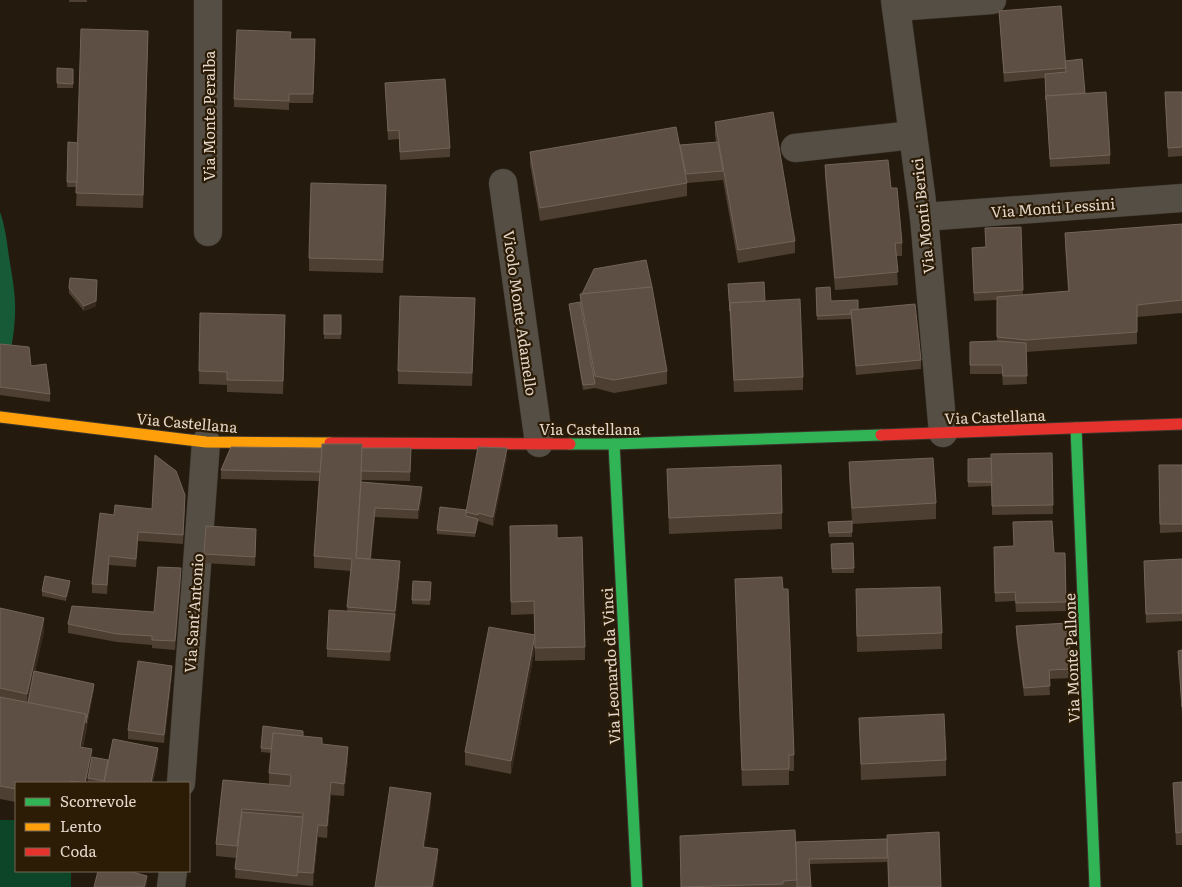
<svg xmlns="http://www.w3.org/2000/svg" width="1182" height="887" viewBox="0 0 1182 887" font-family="Literata,serif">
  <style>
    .green { fill: #0d4528 }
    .forest { fill: #165a37 }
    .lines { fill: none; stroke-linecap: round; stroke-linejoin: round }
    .street-casing { stroke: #3c352d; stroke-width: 29 }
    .fast-casing { stroke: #3c352d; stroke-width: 13 }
    .slow-casing { stroke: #3c352d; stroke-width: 13 }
    .jam-casing { stroke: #3c352d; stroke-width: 13 }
    .street { stroke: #544e45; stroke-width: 28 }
    .fast { stroke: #30b455; stroke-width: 11 }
    .slow { stroke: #ff9f0a; stroke-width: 11 }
    .jam { stroke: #e5322d; stroke-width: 11 }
    .wall { fill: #4e3f33 }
    .shaded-wall { fill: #37291e }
    .building { fill: #5e4f44; stroke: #736459 }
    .labels { text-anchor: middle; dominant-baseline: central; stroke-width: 4.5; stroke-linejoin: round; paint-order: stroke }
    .street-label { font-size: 15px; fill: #e3d8cb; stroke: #2c1c06 }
  </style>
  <rect width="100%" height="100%" fill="#241b0e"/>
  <polygon class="green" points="0,820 16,820 16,871 71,871 71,887 0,887"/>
  <path class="forest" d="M0 212C5 226 7 242 9 257 12 276 16 295 15 315 14 339 9 364 0 386Z"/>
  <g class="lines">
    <g class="street-casing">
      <g id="street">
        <polyline points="208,0 208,232"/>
        <polyline points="895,0 924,217 943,433"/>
        <polyline points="896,7 992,0"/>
        <polyline points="795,148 913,135"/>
        <polyline points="503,183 539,443"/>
        <polyline points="924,217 1182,198"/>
        <polyline points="181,783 206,442"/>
        <polyline points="171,887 173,871"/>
      </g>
    </g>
    <g class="fast-casing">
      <g id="fast">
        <polyline points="1076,428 1095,887"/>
        <polyline points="570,444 614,444 881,435"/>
        <polyline points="614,444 637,887"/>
      </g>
    </g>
    <g class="slow-casing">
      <polyline id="slow" points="0,417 206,442 330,443"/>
    </g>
    <g class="jam-casing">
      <g id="jam">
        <polyline points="881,435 1182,424"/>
        <polyline points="330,443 570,444"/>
      </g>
    </g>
    <use href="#street" class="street"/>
    <use href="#fast" class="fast"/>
    <use href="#slow" class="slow"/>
    <use href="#jam" class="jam"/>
  </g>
  <g class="wall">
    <rect x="69" y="0" width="18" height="2"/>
    <polygon points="999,11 1065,61 1085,93 1110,155 1110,164 1050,167 1045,78 1004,82"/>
    <polygon points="291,39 315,48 313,103 289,103 289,110 234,107 234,99"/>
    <polygon points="148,43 143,208 76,206 77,187 67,187 67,182 78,143"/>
    <polygon points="57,68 73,69 73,88 57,88"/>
    <polygon points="385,83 450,148 450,157 400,160 399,139 388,140"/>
    <polygon points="1165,92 1182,92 1182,156 1168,157"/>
    <polygon points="715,122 795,241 795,253 738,263 723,180 687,183 687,196 540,221 530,164 530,152 680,145 716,142 715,135"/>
    <polygon points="825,165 891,188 902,243 902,256 896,256 898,285 835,290 825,178"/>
    <polygon points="386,198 383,273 309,271 309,258"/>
    <polygon points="1182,224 1182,313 1137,317 1137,344 1026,352 1027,384 1003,385 1002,374 970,374 970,342 997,341 997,300 974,301 972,248 986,247 985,228 1021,227 1023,295 1068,291 1065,245 1065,233"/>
    <polygon points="97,284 96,306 84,311 69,293 69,288"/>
    <polygon points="728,284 765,301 803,377 803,390 734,392"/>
    <polygon points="816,288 831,301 858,310 921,360 921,369 856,375 851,319 817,320"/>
    <polygon points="580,294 667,371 667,384 614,393 595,388 583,390 569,308 569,304 580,302"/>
    <polygon points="475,311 472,386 398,384 398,371"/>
    <rect x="324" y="315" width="17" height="24"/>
    <polygon points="285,328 283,394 227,392 227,385 199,384 199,371"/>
    <polygon points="0,344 31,366 50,394 50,402 0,395"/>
    <polygon points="322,448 411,448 410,481 362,480 361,482 422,496 418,519 375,517 371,559 400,574 390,661 327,657 327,649 347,611 351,571 314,568 314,556 319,481 221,479 221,470"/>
    <polygon points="1052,453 1053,514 992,515 992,486 968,487 968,459 991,458"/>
    <polygon points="507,457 493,526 478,521 475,537 437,534 437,530 466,510"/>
    <polygon points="849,462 936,503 936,519 852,524 852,537 829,537 828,522 852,521 849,478"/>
    <polygon points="1159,465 1182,465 1182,532 1160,533"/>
    <polygon points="667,469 782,513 782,529 669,534"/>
    <polygon points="185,504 183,544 138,541 136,567 109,565 107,594 92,593 92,584 114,515"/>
    <polygon points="510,526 557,538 585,647 585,660 535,661 535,638 535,648 511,774 465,765 465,752 535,635 534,614 511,615"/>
    <polygon points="256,538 255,566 204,563 204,554"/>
    <polygon points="853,543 854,573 832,573 831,544"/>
    <polygon points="994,547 1054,553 1065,553 1066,611 1016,612 1015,601 995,602"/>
    <polygon points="1182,559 1182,621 1146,623 1144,569"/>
    <polygon points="181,577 175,650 152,648 152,645 117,642 68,633 68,624 154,612"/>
    <polygon points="735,579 794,755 794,771 789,771 789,785 742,786"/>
    <polygon points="413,581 431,582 430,605 412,604"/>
    <polygon points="70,586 66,601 42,596 42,591"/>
    <polygon points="856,589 942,633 942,649 857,652"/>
    <polygon points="0,608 44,631 35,672 94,689 83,747 92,757 108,760 158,757 153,783 16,783 16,802 0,799"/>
    <polygon points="1016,626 1071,669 1071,678 1049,679 1050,695 1024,696 1016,635"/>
    <polygon points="1182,650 1182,716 1178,651"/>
    <polygon points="172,675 164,743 128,739 128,730"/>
    <polygon points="859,718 946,760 946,776 861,780"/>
    <polygon points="303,736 322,744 348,760 344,796 331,795 327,838 318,837 313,886 235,878 236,858 216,856 216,844 223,780 269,784 269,773 271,753 261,752 261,748"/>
    <polygon points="1182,782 1182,845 1176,845 1173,783"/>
    <polygon points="887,839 941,887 888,887 887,851 887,862 810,864 811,887 681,887 796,842"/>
  </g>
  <g class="shaded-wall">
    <polygon points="97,284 96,306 84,311 84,306"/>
    <polygon points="507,448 507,457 493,526 493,517"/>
    <polygon points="422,487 422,496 418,519 418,510"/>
    <polygon points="375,508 375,517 369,571 369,562"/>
    <polygon points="478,513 478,521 475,537 475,533"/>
    <polygon points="138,532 138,541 136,567 136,559"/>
    <polygon points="400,561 400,574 395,623 395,611"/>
    <polygon points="181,568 181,577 175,650 175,641"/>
    <polygon points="70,581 70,586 66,601 66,597"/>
    <polygon points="395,614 395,623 390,661 390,652"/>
    <polygon points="44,618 44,631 27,707 27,694"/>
    <polygon points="535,635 535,648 511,774 511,761"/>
    <polygon points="172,666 172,675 164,743 164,735"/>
    <polygon points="94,684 94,689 80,760 80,747 86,714"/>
    <polygon points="348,747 348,760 344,796 344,784"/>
    <polygon points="158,748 158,757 153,783 151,783"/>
    <polygon points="92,749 92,762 88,778 88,783 85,783"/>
    <polygon points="331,782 331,795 327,838 327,826"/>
    <polygon points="431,793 431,806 423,859 423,847"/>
    <polygon points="318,825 318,837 313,886 313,873"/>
    <polygon points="438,849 438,861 434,887 432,887"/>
    <polygon points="147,876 147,885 146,887 144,887"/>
  </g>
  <g class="building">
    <polygon points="1061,6 1066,68 1004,73 999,11"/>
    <polygon points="81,29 148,31 143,195 76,193"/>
    <polygon points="237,30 291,32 290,39 315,39 313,94 289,94 289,101 234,99"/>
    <polygon points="1082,59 1085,93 1046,96 1046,100 1045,74 1066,72 1065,61"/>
    <polygon points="57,68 73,69 73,84 57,83"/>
    <polygon points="445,79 450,148 400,152 399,130 388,131 385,83"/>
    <polygon points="1106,92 1110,155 1050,159 1046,96"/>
    <polygon points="1165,92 1182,92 1182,147 1168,148"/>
    <polygon points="773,112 795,241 738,250 715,122"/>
    <polygon points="676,127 687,183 540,208 530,152"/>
    <polygon points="68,142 78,143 77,182 67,182"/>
    <polygon points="718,142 723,171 686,174 680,145"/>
    <polygon points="888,160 891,188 897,188 902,243 895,243 898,272 835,278 825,165"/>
    <polygon points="311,183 386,185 383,260 309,258"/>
    <polygon points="1182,224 1182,300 1137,305 1137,332 1026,340 997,337 997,297 1069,291 1065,233"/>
    <polygon points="1021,227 1023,290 974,293 972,248 986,247 985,228"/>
    <polygon points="646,260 652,287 582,294 594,269"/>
    <polygon points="70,278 97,280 96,301 84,306 69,288"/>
    <polygon points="764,282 765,301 730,303 730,311 728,284"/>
    <polygon points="652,287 667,371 614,380 595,376 580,294"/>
    <polygon points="830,287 831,301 858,300 858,310 851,310 851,314 817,316 816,288"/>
    <polygon points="400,296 475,298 472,373 398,371"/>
    <polygon points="800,299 803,377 734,380 730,303"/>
    <polygon points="580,302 595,384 583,385 569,304"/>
    <polygon points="915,304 921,360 856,366 851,310"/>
    <polygon points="200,313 285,315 283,381 227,380 227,372 199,371"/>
    <rect x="324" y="315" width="17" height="19"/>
    <polygon points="997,341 1026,343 1027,376 1003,376 1002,365 970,365 970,342"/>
    <polygon points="0,344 29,347 31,366 46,364 50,394 0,387"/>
    <polygon points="322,444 362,444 361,478 356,558 400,561 395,611 347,607 352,559 314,556"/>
    <polygon points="231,447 322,448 320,472 221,470"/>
    <polygon points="478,447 507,448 493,517 478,513 478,515 466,512"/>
    <polygon points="362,448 411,448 410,472 361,471"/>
    <polygon points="1052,453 1053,505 992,506 991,454"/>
    <polygon points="155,455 176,471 185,495 183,535 138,532 136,559 109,556 107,585 92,584 100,513 114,515 115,505 152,509"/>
    <polygon points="933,458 936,503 852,508 849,462"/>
    <polygon points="991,458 992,482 968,482 968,459"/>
    <polygon points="781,465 782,513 669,518 667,469"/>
    <polygon points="1159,465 1182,465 1182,524 1160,524"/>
    <polygon points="361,482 422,487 418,510 375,508 370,559 356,558"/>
    <polygon points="440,507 466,510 466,516 478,519 475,533 437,530"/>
    <polygon points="852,521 852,532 829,533 828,522"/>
    <polygon points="1052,521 1054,553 1065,553 1066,602 1016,603 1015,592 995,593 994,547 1014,546 1013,522"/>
    <polygon points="557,525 557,538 582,537 585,647 535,648 534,601 511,602 510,526"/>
    <polygon points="206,526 256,529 255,557 204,554"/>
    <polygon points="853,543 854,568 832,569 831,544"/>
    <polygon points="1182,559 1182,613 1146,614 1144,561"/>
    <polygon points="158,567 181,568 175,641 152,640 152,636 117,634 68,624 72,606 154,612"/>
    <polygon points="45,576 70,581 66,597 42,591"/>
    <polygon points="782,577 783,589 788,589 794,755 789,755 789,769 742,770 735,579"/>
    <polygon points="413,581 431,582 430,600 412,600"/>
    <polygon points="940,587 942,633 857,636 856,589"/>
    <polygon points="0,608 44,618 27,694 0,688"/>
    <polygon points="329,610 395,614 390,652 327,649"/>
    <polygon points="1068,623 1071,669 1049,670 1050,686 1024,688 1016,626"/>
    <polygon points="489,627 535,635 511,761 465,752"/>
    <polygon points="1182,650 1182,707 1178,651"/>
    <polygon points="138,661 172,666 164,735 128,730"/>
    <polygon points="34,671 94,684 86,723 86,714 28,703"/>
    <polygon points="0,697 86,714 80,747 92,749 85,783 71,781 70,783 16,783 16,789 0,786"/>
    <polygon points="944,714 946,760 861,764 859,718"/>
    <polygon points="263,726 303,731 303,736 273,733 272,749 261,748"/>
    <polygon points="273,733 322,738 322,744 348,747 344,784 331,782 327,826 318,825 313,873 297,872 303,813 242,809 237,846 216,844 223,780 290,786 291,775 269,773"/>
    <polygon points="113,739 158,748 151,783 104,783"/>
    <polygon points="92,757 108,760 104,781 88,778"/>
    <polygon points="1182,782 1182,832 1176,833 1173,783"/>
    <polygon points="390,787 431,793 423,847 438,849 432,887 375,887"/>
    <polygon points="242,812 303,817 297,876 235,869"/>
    <polygon points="795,830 797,880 783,881 783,884 681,887 680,836"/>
    <polygon points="939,832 941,887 889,887 887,835"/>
    <polygon points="887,839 887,858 809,859 811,887 797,887 796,842"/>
    <polygon points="98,871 128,871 147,876 144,887 94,887"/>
  </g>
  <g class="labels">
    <g class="street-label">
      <text transform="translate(208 116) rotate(-90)">Via Monte Peralba</text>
      <text transform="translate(1053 207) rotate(-4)">Via Monti Lessini</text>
      <text transform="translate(922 216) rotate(-96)">Via Monti Berici</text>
      <text transform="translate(521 313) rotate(82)">Vicolo Monte Adamello</text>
      <text transform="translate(995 416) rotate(-2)">Via Castellana</text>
      <text transform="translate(187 422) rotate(5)">Via Castellana</text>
      <text x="590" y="428">Via Castellana</text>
      <text transform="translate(193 613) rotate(-86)">Via Sant'Antonio</text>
      <text transform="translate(1071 658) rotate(-92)">Via Monte Pallone</text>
      <text transform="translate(610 666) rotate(-93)">Via Leonardo da Vinci</text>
    </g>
  </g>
  <rect x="15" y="782" width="175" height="90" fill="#2c1c06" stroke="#756755"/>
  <rect x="25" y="798" width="25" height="8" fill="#30b455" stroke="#756755"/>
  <text x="60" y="807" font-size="15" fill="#e3d8cb">Scorrevole</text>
  <rect x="25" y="823" width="25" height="8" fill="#ff9f0a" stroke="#756755"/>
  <text x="60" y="832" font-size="15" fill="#e3d8cb">Lento</text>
  <rect x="25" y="848" width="25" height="8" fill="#e5322d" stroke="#756755"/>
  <text x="60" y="857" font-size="15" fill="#e3d8cb">Coda</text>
</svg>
